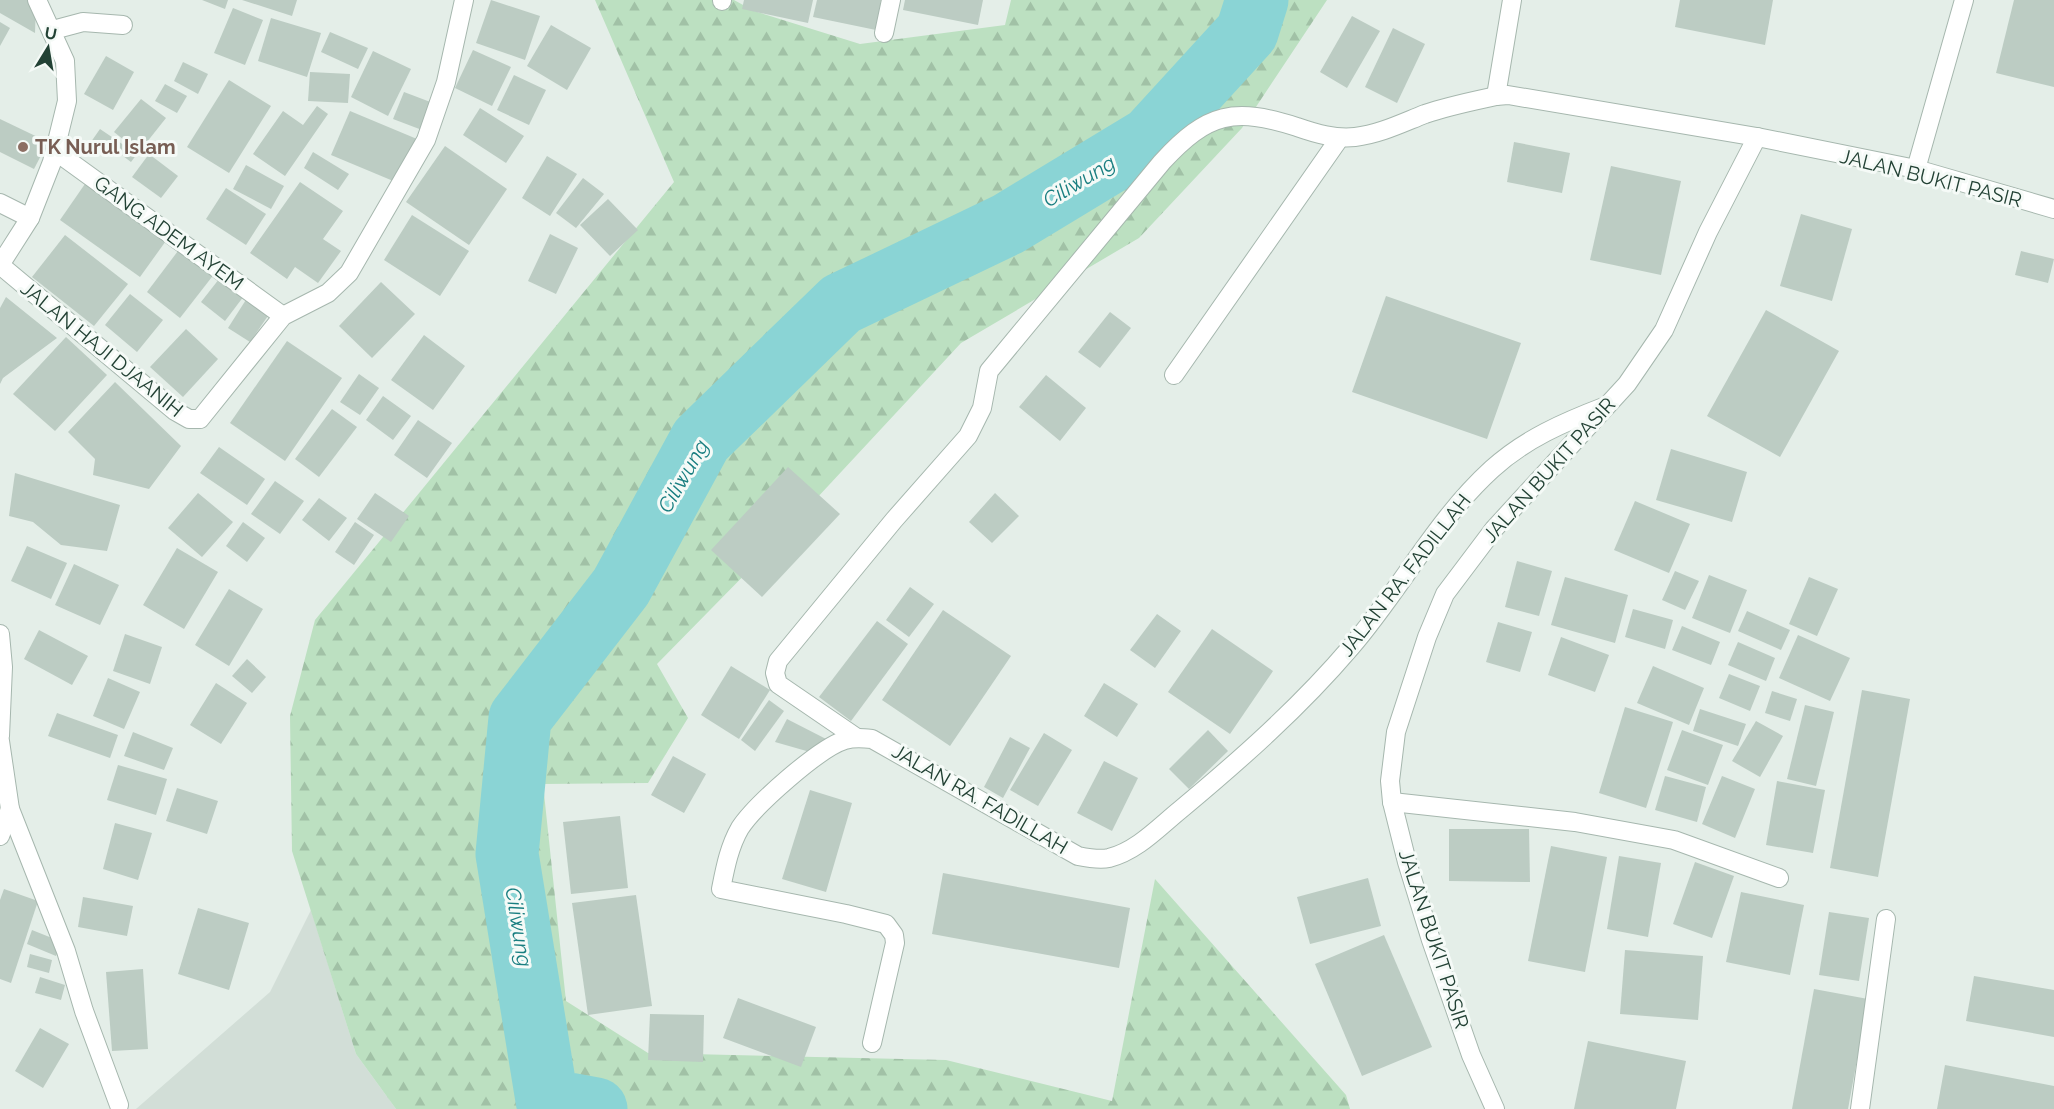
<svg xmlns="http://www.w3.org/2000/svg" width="2054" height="1109" viewBox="0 0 2054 1109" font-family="Raleway,sans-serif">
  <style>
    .built { fill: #d2ded7 }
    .forest { fill: url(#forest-firs) }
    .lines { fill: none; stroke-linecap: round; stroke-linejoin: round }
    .river { stroke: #8ad4d5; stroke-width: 63 }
    .building { fill: #bcccc3 }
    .street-casing { stroke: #a6b7ae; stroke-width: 20 }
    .street { stroke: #fff; stroke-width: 18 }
    .education-dot { fill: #8d6e63; stroke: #f5faf7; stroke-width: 2 }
    .labels { text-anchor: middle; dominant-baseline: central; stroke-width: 6; stroke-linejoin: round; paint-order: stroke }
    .education-label { font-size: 20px; font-weight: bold; fill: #785e54; stroke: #f5faf7; text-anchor: start }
    .street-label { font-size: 20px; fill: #224134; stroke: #f5faf7 }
    .water-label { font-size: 21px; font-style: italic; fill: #197e80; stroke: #f5faf7 }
  </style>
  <defs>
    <pattern id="forest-firs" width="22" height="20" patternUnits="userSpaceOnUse" patternTransform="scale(1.5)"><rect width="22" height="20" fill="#bce0c1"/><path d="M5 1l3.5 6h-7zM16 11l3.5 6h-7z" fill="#a1c1a6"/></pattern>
  </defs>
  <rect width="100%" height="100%" fill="#e4eee8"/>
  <polygon class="built" points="311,910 356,1054 396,1109 136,1109 270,992"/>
  <polygon class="forest" points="595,0 734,0 754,11 860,44 1005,25 1011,0 1327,0 1242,128 1139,238 961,343 763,556 657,664 688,718 648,783 543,784 566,1001 648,1053 946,1060 1112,1101 1155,879 1346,1095 1350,1109 396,1109 356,1054 292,851 290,716 315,620 674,182"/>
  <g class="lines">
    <polyline class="river" points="596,1109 547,1100 507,854 520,718 621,587 701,440 841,304 1008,224 1150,138 1247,32 1257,0"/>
  </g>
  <g class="building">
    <polygon points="0,0 33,0 36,3 35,33 0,13"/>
    <polygon points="202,0 228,0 225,9"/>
    <polygon points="242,0 297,0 292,16"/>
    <polygon points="491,0 540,16 525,60 476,43"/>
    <polygon points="744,0 813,0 808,23 742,9"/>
    <polygon points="817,0 881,0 876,30 813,17"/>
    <polygon points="905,0 983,0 978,25 903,10"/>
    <polygon points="1680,0 1773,0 1765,45 1675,27"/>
    <polygon points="2014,0 2054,0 2054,87 1996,73"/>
    <polygon points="233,8 263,20 245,65 214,53"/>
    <polygon points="1352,16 1380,31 1347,88 1320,72"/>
    <polygon points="271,18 321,33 307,77 258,61"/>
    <polygon points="0,22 10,28 0,46"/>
    <polygon points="551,25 591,48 567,90 527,66"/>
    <polygon points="1393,28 1425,44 1397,103 1365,87"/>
    <polygon points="330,32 368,48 358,69 321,52"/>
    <polygon points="473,50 511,67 492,106 455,88"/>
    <polygon points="373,51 411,69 388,116 351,97"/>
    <polygon points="106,56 134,72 113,110 84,94"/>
    <polygon points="183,62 208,74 198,94 174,81"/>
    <polygon points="310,72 350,74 348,103 308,101"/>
    <polygon points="514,75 546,90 529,125 497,110"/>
    <polygon points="229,80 271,106 229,173 187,147"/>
    <polygon points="165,84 187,96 177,113 155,101"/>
    <polygon points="404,92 433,103 422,130 393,119"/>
    <polygon points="141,99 166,118 139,152 114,132"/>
    <polygon points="317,106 328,114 285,176 253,154 283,111 303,125"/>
    <polygon points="480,108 524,136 506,163 463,135"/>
    <polygon points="350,111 417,139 398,183 331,155"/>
    <polygon points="0,119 48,142 34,169 0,152"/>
    <polygon points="100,129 137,154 131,162 103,141 94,154 86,149"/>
    <polygon points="1514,142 1570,153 1562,193 1507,182"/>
    <polygon points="445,146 507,189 469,245 406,202"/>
    <polygon points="313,152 349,174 338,190 304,168"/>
    <polygon points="149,154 178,176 161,198 132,177"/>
    <polygon points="547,156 577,174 550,216 522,198"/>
    <polygon points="246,165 284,186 271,209 233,189"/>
    <polygon points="1611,166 1681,181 1661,275 1590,260"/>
    <polygon points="583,178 604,194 576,228 556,213"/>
    <polygon points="87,181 168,238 140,277 60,220"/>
    <polygon points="300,182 343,211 323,239 341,251 318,283 295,267 287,279 250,253"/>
    <polygon points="226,188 266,214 246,245 206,219"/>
    <polygon points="608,199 638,230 610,256 580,225"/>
    <polygon points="1801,214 1852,229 1832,301 1780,286"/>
    <polygon points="412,215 469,251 440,296 384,260"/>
    <polygon points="550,234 578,248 556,294 528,281"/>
    <polygon points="65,235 128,284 94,326 32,277"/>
    <polygon points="181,247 215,273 180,318 147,292"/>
    <polygon points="2021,251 2054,259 2048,283 2015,275"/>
    <polygon points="223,274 247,292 225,321 201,302"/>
    <polygon points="381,282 415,314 372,358 339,326"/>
    <polygon points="130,294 163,320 137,352 105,325"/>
    <polygon points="249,295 272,310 250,342 228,328"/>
    <polygon points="1386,296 1521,343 1487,439 1352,392"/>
    <polygon points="6,297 57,338 3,378 0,384 0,308"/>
    <polygon points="1766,310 1839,351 1780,457 1707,416"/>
    <polygon points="1110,312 1131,328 1100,368 1078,352"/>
    <polygon points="186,329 218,359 183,397 150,367"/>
    <polygon points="424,335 465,366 433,410 391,380"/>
    <polygon points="66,337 107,375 55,431 13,394"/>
    <polygon points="287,341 342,378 285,461 230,423"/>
    <polygon points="359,374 379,388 360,415 340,402"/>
    <polygon points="1046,375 1086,408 1060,441 1019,407"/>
    <polygon points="115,382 181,446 149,489 93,475 95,459 68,432"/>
    <polygon points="383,396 411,416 393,440 366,420"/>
    <polygon points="332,409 357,427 319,477 295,459"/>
    <polygon points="418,420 452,443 427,478 394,455"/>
    <polygon points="219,447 265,479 247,505 200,473"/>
    <polygon points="1671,449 1747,472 1732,522 1656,500"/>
    <polygon points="788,467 840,514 762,597 711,550"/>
    <polygon points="15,473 120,505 107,551 61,545 33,522 9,516"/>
    <polygon points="275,481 304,501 280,534 251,514"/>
    <polygon points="198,493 233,522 202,557 168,528"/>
    <polygon points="375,493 409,516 391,542 357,519"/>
    <polygon points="995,493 1019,516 992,543 969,522"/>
    <polygon points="319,498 347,518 329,541 302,520"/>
    <polygon points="1635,501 1690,524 1669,573 1614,550"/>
    <polygon points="243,522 265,538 247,562 226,546"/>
    <polygon points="355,522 374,535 354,565 335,552"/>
    <polygon points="27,546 67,563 51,599 11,581"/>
    <polygon points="177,548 218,572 184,629 143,605"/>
    <polygon points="1517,561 1552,571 1539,616 1505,607"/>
    <polygon points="74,564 119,585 100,625 55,605"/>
    <polygon points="1675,571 1699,581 1685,610 1662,600"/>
    <polygon points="1709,575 1747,590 1730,633 1692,618"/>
    <polygon points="1565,577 1628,595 1615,643 1551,625"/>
    <polygon points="1809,577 1838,589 1817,636 1789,624"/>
    <polygon points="910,587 934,604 909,637 886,620"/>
    <polygon points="229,589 263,609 229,666 195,645"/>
    <polygon points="1633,609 1673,620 1665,649 1625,637"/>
    <polygon points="943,610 1011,656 950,746 882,700"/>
    <polygon points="1747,611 1790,630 1781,650 1738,631"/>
    <polygon points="1157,614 1181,631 1155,668 1130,650"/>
    <polygon points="877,621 908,644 851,721 819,697"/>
    <polygon points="1498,622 1532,632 1520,672 1486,662"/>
    <polygon points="1682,626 1720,642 1711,665 1672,650"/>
    <polygon points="1212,629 1273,671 1230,734 1168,692"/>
    <polygon points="39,630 88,656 72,685 24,659"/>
    <polygon points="125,634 162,647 150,684 113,671"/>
    <polygon points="1798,635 1850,658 1830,701 1779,678"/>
    <polygon points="1561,637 1609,655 1595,692 1548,675"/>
    <polygon points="1738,642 1775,658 1766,681 1728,665"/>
    <polygon points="247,659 266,677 252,693 232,676"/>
    <polygon points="731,666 770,690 739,739 701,715"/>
    <polygon points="1653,666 1704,688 1689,725 1637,703"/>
    <polygon points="1729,674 1760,686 1750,711 1719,698"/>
    <polygon points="108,678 140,692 124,729 93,716"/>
    <polygon points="216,683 247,703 221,744 190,725"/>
    <polygon points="1104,683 1138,704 1117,737 1084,716"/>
    <polygon points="1862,690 1910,699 1878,877 1830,868"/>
    <polygon points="1772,691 1797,699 1790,721 1765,713"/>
    <polygon points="769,700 784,711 755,751 741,740"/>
    <polygon points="1805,705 1834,712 1816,786 1787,779"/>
    <polygon points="1625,707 1673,722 1646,808 1599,793"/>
    <polygon points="1700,709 1746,724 1738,746 1693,731"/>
    <polygon points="57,713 118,735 110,758 48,736"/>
    <polygon points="787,719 828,740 810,752 775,742"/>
    <polygon points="1756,721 1783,736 1760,777 1732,761"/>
    <polygon points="1208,730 1228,751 1189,789 1169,769"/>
    <polygon points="1682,730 1723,745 1708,785 1667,770"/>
    <polygon points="133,732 173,748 164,770 124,756"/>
    <polygon points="1044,733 1072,750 1038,806 1010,790"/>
    <polygon points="1010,737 1030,748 1003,798 984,787"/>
    <polygon points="673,756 706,774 684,813 651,795"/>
    <polygon points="1104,761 1138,778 1112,831 1077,813"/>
    <polygon points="118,765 167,779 156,815 107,800"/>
    <polygon points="1665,776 1706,787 1697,822 1655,810"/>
    <polygon points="1722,776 1755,789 1735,838 1702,824"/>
    <polygon points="1777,781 1825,790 1813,853 1766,845"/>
    <polygon points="177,788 218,801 207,834 166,821"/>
    <polygon points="810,790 852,803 826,892 782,879"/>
    <polygon points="620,816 628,888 571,894 563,822"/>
    <polygon points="115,823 152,833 138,880 103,869"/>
    <polygon points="1449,829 1529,829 1530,882 1449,881"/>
    <polygon points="1551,846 1607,857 1585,972 1528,961"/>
    <polygon points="1619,856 1661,863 1648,937 1607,929"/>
    <polygon points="1695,862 1734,876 1712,938 1673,924"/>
    <polygon points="943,873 1130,908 1119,968 932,934"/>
    <polygon points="1368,878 1381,926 1310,944 1297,897"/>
    <polygon points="4,889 38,901 11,983 0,979 0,900"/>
    <polygon points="1741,892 1804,905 1790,975 1726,962"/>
    <polygon points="636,895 652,1006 588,1015 572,903"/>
    <polygon points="83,897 133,906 127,936 78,927"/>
    <polygon points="198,908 249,923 229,990 178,974"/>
    <polygon points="1829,912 1869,918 1859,981 1819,975"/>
    <polygon points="32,930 62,942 56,956 27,944"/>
    <polygon points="1384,935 1432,1047 1362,1076 1315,964"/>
    <polygon points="1625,950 1703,956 1698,1020 1620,1014"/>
    <polygon points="30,954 52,960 49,973 27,967"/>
    <polygon points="143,969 148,1049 112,1051 106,972"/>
    <polygon points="1974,976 2054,990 2054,1037 1966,1021"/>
    <polygon points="40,977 65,985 61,1000 35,993"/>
    <polygon points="1814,989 1868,999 1848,1109 1792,1109"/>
    <polygon points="738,998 816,1027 801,1067 723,1038"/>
    <polygon points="650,1014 704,1015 703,1062 648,1060"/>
    <polygon points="40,1028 69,1044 43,1088 15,1071"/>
    <polygon points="1588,1041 1686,1061 1676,1109 1574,1109"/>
    <polygon points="1945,1065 2054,1086 2054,1109 1937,1109"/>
  </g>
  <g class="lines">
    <g class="street-casing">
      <g id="street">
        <polyline points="722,1 722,0"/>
        <polyline points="53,30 83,22 123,25"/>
        <polyline points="884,33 891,0"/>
        <polyline points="1496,96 1512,0"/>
        <polyline points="55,151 283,316"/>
        <polyline points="1916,169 1964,0"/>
        <polyline points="0,203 30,218"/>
        <polyline points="0,265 175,411 189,419 200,419 283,316 328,293 349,273 426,140 446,82 464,0"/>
        <polyline points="0,265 30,218 52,162 67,101 65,61 37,0"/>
        <polyline points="1174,375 1339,139"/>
        <polyline points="0,634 3,667 0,736"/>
        <path d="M857 738 778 684 775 673 778 661 894 520 968 436 982 408 989 371 1162 162C1208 112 1234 107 1297 127 1317 134 1335 139 1355 137 1380 134 1402 123 1425 114 1448 106 1473 101 1496 96L1508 95 1757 137 1916 169 2054 209"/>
        <polyline points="0,741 10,809 66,951 84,1011 119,1105"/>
        <polyline points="1392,802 1575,822 1674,840 1779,878"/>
        <polyline points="0,836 10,809"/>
        <path d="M872 1043 895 943 894 935 886 924 846 914 721 889C725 869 729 847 740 828 755 805 819 748 845 740 854 737 863 738 872 739L1078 856C1088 858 1100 860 1109 858 1137 851 1159 827 1180 810 1240 760 1300 707 1351 647 1401 589 1435 521 1492 469 1525 439 1564 422 1606 406"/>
        <polyline points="1495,1109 1471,1055 1431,940 1407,862 1392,802 1390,781 1396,732 1427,637 1445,594 1494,529 1627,384 1664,330 1708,232 1757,137"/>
        <polyline points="1860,1109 1886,919"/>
      </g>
    </g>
    <use href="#street" class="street"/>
  </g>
  <circle class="education-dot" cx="23" cy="147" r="6"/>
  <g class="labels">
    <g class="education-label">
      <text x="35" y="147">TK Nurul Islam</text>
    </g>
    <g class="street-label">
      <text transform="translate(1931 178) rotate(14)">JALAN BUKIT PASIR</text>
      <text transform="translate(169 233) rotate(36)">GANG ADEM AYEM</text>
      <text transform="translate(102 349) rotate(39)">JALAN HAJI DJAANIH</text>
      <text transform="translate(1549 470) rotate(-48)">JALAN BUKIT PASIR</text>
      <text transform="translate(1405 575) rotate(-52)">JALAN RA. FADILLAH</text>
      <text transform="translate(980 799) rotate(30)">JALAN RA. FADILLAH</text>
      <text transform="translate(1434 939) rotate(72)">JALAN BUKIT PASIR</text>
    </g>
    <g class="water-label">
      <text transform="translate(1079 181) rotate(-31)">Ciliwung</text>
      <text transform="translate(683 476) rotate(-60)">Ciliwung</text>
      <text transform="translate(519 927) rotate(81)">Ciliwung</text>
    </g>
  </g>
  <g transform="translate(48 48) rotate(11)" stroke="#f5faf7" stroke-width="4.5" paint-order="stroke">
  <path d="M0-4.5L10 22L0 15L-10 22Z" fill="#224134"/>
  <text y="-9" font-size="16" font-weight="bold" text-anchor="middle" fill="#224134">U</text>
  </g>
</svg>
